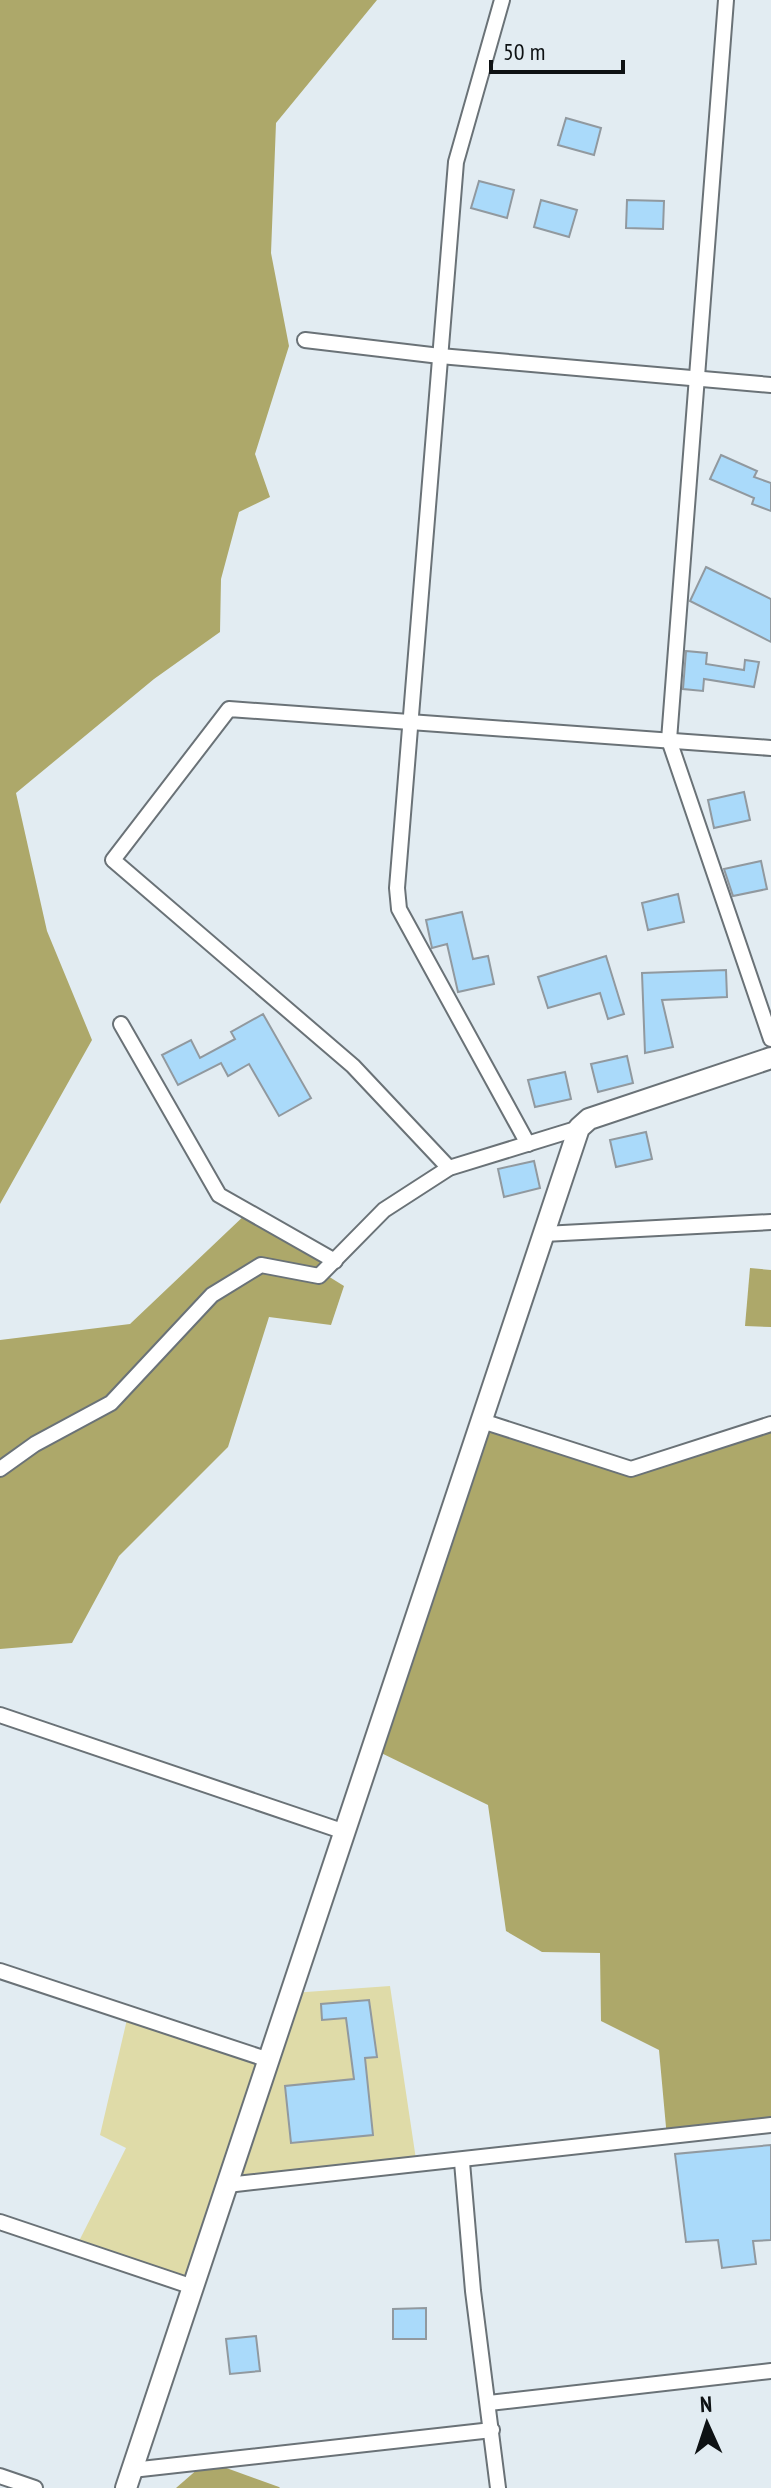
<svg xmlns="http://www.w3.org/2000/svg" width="771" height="2488" viewBox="0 0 771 2488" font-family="'PT Sans Narrow',sans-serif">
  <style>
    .green { fill: #dfdba8 }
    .forest { fill: #ada86a }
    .building { fill: #aadafa; stroke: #91999f; stroke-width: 2 }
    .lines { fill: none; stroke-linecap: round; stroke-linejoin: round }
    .street-casing { stroke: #6a7277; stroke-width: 18 }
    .secondary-casing { stroke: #6a7277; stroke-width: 24 }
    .street { stroke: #fff; stroke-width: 14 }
    .secondary { stroke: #fff; stroke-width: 20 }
  </style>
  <rect width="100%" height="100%" fill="#e2ecf2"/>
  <polygon class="green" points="390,1986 417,2166 227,2185 193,2287 76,2247 126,2148 100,2135 128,2015 269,2060 292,1993"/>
  <g class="forest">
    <polygon points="0,0 377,0 276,123 271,253 289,346 255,454 270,497 239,512 221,579 220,632 154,679 16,793 47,931 92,1040 0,1204"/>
    <polygon points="248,1212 335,1261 323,1273 344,1286 331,1325 269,1317 228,1447 119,1556 72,1643 0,1649 0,1340 130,1324"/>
    <polygon points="750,1268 771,1270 771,1327 745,1326"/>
    <polygon points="491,1424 545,1450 601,1468 637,1472 771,1425 771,2131 667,2138 659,2050 601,2021 600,1953 542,1952 506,1931 488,1805 373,1749"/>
    <polygon points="207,2461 279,2487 280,2488 176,2488"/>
  </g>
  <g class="building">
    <polygon points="566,118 601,128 594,155 558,145"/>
    <polygon points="479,181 514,190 507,218 471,208"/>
    <polygon points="541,200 577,210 569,237 534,227"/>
    <polygon points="627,200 664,201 663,229 626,228"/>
    <polygon points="721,455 757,471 754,477 771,483 771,511 752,504 754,498 710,479"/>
    <polygon points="706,567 771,599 771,642 690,601"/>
    <polygon points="686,651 707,653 706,664 744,670 745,660 759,662 754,687 704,679 703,691 683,689"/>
    <polygon points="744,792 750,820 714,828 708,800"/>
    <polygon points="761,861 767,889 733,896 724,869"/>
    <polygon points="678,894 684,922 648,930 642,903"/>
    <polygon points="462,912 473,959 488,956 494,984 458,992 447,944 432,948 426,920"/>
    <polygon points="606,956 624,1014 608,1019 600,993 548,1008 538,977"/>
    <polygon points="726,970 727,997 662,1000 673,1047 645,1053 642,973"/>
    <polygon points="263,1014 311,1098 279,1116 249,1064 228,1076 221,1063 178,1085 162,1055 191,1040 200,1058 235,1039 231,1032"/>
    <polygon points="627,1056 633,1083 598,1092 591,1064"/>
    <polygon points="565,1072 571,1099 535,1107 528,1080"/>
    <polygon points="646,1132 652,1159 616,1167 610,1140"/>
    <polygon points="534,1161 540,1188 504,1197 498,1169"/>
    <polygon points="369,2000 377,2057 365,2058 373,2135 291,2143 285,2086 354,2079 346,2018 322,2020 321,2004"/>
    <polygon points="771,2145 771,2240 753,2241 756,2264 722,2268 718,2240 686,2242 675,2154"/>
    <polygon points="426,2308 426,2339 393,2339 393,2309"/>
    <polygon points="256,2336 260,2371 230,2374 226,2339"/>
  </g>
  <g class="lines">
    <g class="street-casing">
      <g id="street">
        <polyline points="502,0 456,162 397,888 399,909 528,1144"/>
        <polyline points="726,0 669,740 771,1039"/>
        <polyline points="305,340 440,356 771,385"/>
        <polyline points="121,1024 219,1195 335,1261"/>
        <polyline points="449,1168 353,1066 113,860 229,709 771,748"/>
        <polyline points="544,1234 771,1222"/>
        <polyline points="482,1421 631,1469 771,1424"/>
        <polyline points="0,1469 35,1444 111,1403 212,1295 261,1265 319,1276 384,1210 449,1168 579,1128"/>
        <polyline points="0,1715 345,1832"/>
        <polyline points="0,1971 269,2060"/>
        <polyline points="462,2162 473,2291 498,2488"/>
        <polyline points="227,2185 771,2125"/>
        <polyline points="0,2222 193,2287"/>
        <polyline points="489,2403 771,2371"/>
        <polyline points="132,2470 492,2430"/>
        <polyline points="0,2476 35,2488"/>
      </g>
    </g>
    <g class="secondary-casing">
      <polyline id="secondary" points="126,2488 579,1128 589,1119 771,1058"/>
    </g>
    <use href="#street" class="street"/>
    <use href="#secondary" class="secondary"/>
  </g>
  <g transform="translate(707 2424) rotate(357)" stroke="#e2ecf2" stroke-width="6" paint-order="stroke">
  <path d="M0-6L14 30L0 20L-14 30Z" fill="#0e1214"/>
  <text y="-12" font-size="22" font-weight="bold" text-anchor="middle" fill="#0e1214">N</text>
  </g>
  <path d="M491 60v12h132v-12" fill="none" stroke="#0e1214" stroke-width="4"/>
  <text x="503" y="60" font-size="24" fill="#0e1214" stroke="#e2ecf2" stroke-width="6" paint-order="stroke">50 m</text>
</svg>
